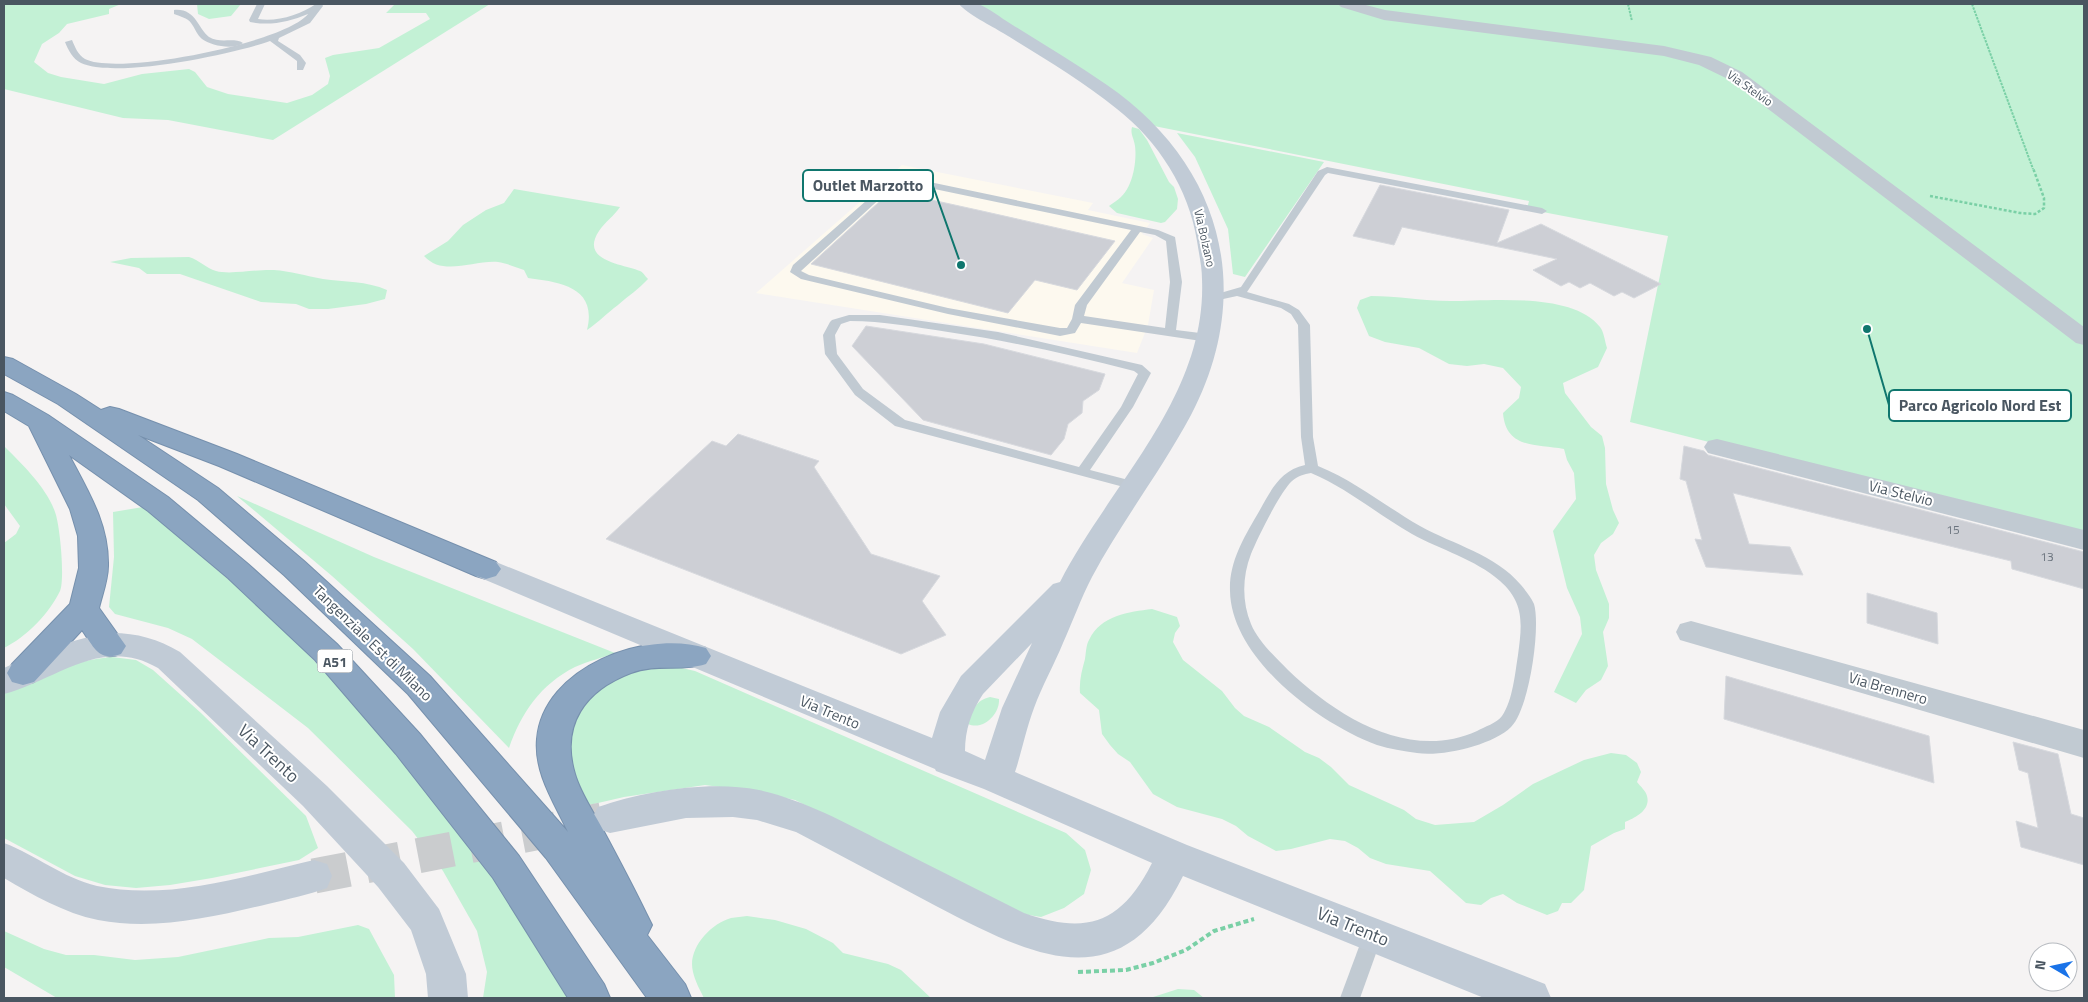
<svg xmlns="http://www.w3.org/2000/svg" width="2088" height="1002" viewBox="0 0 2088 1002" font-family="'Titillium Web',sans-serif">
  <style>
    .commercial { fill: #fdf9ef }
    .green { fill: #c3f1d5 }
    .building { fill: #cdcfd5; stroke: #d7d9de }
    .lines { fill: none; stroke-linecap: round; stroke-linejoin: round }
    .secondary-tunnel { stroke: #caccce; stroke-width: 35; stroke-dasharray: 35 18; stroke-linecap: butt }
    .highway-casing { stroke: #7690ad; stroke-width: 2 }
    .path-far2 { stroke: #7ad0a6; stroke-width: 2; stroke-dasharray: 2.5 1; stroke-linecap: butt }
    .path-far1 { stroke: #7ad0a6; stroke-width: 2.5; stroke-dasharray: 3 2; stroke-linecap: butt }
    .path { stroke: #7ad0a6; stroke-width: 4; stroke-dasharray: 5 3; stroke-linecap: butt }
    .lane { fill: #c1cad2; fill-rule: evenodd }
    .street { fill: #c1cad2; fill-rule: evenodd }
    .secondary { fill: #c1cbd6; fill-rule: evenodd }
    .highway { fill: #8ba5c1; fill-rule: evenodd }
    .labels { text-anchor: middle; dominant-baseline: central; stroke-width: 4; stroke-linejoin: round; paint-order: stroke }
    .far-street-label { font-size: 12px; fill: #4a5661; stroke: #fff }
    .number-label { font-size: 12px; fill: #6b747e }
    .shield { fill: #fff; stroke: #808990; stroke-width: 1 }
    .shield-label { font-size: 14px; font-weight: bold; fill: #4a5661 }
    .street-label { font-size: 15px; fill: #4a5661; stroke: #fff }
    .near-street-label { font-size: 18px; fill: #4a5661; stroke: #fff }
    .leader { fill: none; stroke: #0f766e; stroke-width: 2 }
    .callout-dot { fill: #0f766e; stroke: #fff; stroke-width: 2 }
    .callout { fill: #fff; stroke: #0f766e; stroke-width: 2 }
    .callout-label { font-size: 16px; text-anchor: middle; font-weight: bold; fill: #4a5661 }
  </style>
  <rect width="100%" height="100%" fill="#f5f3f3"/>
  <polygon class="commercial" points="902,165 1093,203 1088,210 1150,223 1142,234 1153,238 1122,283 1154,290 1148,325 1137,353 756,293"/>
  <g class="green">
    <polygon points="4,4 121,4 109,9 109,14 67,24 59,33 42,44 34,62 48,73 61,77 104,84 142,74 189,69 195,72 207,87 228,94 287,103 312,95 328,84 330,76 325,58 333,55 379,48 430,19 426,13 386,13 395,4 490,4 273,140 168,120 123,118 4,89"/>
    <polygon points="197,4 241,4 231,16 209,19 198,14"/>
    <polygon points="976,4 2084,4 2084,537 1630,422 1668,236 1527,209 1529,201 1154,126"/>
    <path d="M1132 127 1139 129 1147 140 1169 182 1174 187 1178 199 1177 209 1165 222 1161 223 1117 213 1109 206C1113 203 1118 200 1121 197 1133 186 1137 161 1135 146 1134 138 1130 134 1132 127Z"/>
    <polygon points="1177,133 1324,162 1245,277 1233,274 1228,229 1195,157"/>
    <path d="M514 189 620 207C614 216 605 222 599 231 579 261 623 264 640 271 643 272 645 276 648 279 639 289 628 296 618 305 607 313 599 322 587 330 598 286 558 282 528 278L524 270C515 267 506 263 498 262 473 260 443 277 424 256L448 241 463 225 486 210 504 203Z"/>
    <path d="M189 257C199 260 206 268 216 271 230 275 258 269 274 270 290 271 306 276 323 279 344 282 367 281 387 290L385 299 366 304 328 309H309L296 304 261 302 180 274H147L139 268 110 262 131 258Z"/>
    <path d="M1371 296C1397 296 1424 301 1450 301 1490 301 1573 292 1600 327 1604 332 1605 342 1607 348L1598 367 1563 383 1565 393 1591 427 1602 436 1605 448 1606 484 1613 510 1619 523 1613 534 1601 543 1594 555 1596 570 1609 604V618L1603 632 1608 666 1601 680 1586 690 1576 703 1554 692 1582 634 1580 617 1567 588 1553 531 1576 499 1574 473 1567 460 1564 449C1536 444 1506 449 1503 413L1519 398 1521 387 1503 368 1484 364 1467 366 1449 364 1419 348 1385 342 1369 336 1357 308 1360 300Z"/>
    <path d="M4 446C21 463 47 488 55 512 60 525 65 579 60 591 49 614 26 637 4 648V543L16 534 20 526 4 504Z"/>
    <path d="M237 496 374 557 615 653C602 658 588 661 575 667 541 684 521 713 509 748L413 649 332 576Z"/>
    <polygon points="143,507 268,613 351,699 427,783 495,876 573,998 483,998 487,972 477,931 443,871 412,831 308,728 192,639 168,628 115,614 109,607 114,557 113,512"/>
    <path d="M1152 609 1177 617 1180 626 1175 633 1173 642 1183 660 1222 691 1235 708 1244 716 1269 727 1305 752 1319 758 1331 767 1349 785 1404 810 1416 819 1435 825 1474 822 1503 805 1533 784 1584 760 1611 753 1626 755 1637 763 1641 772 1637 782C1640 786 1646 791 1647 796 1651 810 1635 818 1625 822V829L1614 833 1591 846 1584 890 1571 903H1562L1558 911 1547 915 1517 903 1503 894 1491 898 1481 905 1466 903 1430 871 1386 864 1370 858 1358 848 1345 841 1330 839 1291 849 1276 851 1248 836 1236 826 1222 819 1177 807 1153 794 1130 762 1118 754 1110 745 1102 734 1099 710 1080 693C1079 681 1082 670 1085 659 1086 653 1086 645 1089 640 1101 615 1129 612 1152 609Z"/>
    <path d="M112 657 136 660 153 670 201 713 306 816 318 848 299 860 212 878 170 885 136 888 105 885 75 876 4 838V692C38 676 73 660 112 657Z"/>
    <polygon points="664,664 695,671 1066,833 1085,850 1091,870 1084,894 1064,908 1041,917 1022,914 795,800 756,792 705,785 624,797 585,806 566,775 575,705 616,674"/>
    <path d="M990 697 999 699C1000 714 983 731 968 724 972 710 976 700 990 697Z"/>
    <path d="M747 916 775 920 806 929 833 943 843 953 888 964 901 970 931 998H704C700 990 695 981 693 972 687 949 710 924 731 918 736 917 742 917 747 916Z"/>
    <polygon points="358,925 369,929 394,975 395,998 57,998 4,967 4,931 44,949 66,955 94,955 135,960 178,957 269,938 298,937"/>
    <polygon points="1178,989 1194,990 1204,998 1150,998"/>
  </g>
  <g class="building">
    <polygon points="1380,185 1509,210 1497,243 1541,224 1661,284 1634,298 1622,292 1614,296 1590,283 1580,288 1569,282 1561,286 1533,270 1557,259 1402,227 1394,245 1353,236"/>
    <polygon points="891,191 982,211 1115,241 1077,290 1035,280 1008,313 811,264"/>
    <polygon points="866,326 984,344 1105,374 1099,390 1083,401 1082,413 1068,424 1064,439 1051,455 923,420 852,346"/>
    <polygon points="738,434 819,461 814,467 871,554 940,576 922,601 946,635 901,654 606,539 712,441 726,446"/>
    <polygon points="1684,446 1704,451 1708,455 2084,552 2084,589 2012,569 2011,561 1733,493 1749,544 1790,547 1803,575 1706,567 1695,539 1702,540 1686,481 1680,479"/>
    <polygon points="1867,593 1937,613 1938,644 1867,623"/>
    <polygon points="1726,676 1929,736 1934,783 1724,719"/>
    <polygon points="2013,742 2058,754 2071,814 2084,818 2084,865 2021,847 2016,821 2038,828 2028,773 2019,770"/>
  </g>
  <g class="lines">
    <polyline class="secondary-tunnel" points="314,876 602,820"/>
    <g class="highway-casing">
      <g id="highway">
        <path d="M4 357 13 359 76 394 101 410 110 407 119 409 237 454 496 562 501 569 496 576 486 579 476 576 219 466 138 435 218 488 304 561 430 676 568 832C554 802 534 773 537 739 543 667 646 629 706 648L711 656 706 664C682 672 656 663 631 673 586 690 560 724 575 774 580 792 593 811 602 828 617 856 632 884 646 913L652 925 647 935 685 984 691 998H647L546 858 408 694 284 575 198 500 58 404 4 374Z"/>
        <path d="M4 392 13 395 48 415 168 497 248 564 337 644 420 734 519 856 604 984 610 998H568L493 878 396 754 315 660 228 578 148 511 69 455C88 491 109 524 108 566 108 580 102 595 99 608L126 646 121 654C98 662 94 647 82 630L34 682 23 685 12 682 7 673 12 664 70 604 79 568 78 536 70 509 29 426 4 411Z"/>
      </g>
    </g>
    <g class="path-far2">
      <polyline points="1628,4 1632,21"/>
      <polyline points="1972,4 2033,169"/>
    </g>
    <polyline class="path-far1" points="1930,196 2020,213 2035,214 2044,208 2044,198 2033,168"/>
    <polyline class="path" points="1078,972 1126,970 1153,963 1186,950 1214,931 1254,919"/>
    <g class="lane">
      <path d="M257 4H265L258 19C277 22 300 15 316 4H322L323 6 310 23 279 38 278 41 300 55 306 63 303 70H297V61L270 41C233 54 115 79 81 63 73 59 68 50 65 42L72 40C75 47 78 55 85 59 117 76 285 43 308 14 289 22 270 26 250 22L249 20Z"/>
      <path d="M174 10C196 8 198 29 209 37 220 44 234 37 243 43 234 50 211 46 202 39 197 35 195 28 191 23 188 18 179 16 174 14Z"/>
      <path d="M1327 167 1542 208 1547 211 1542 214 1328 173 1325 175 1247 292 1289 304 1299 310 1310 325 1313 437 1318 466C1355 481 1385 506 1420 526 1454 545 1495 554 1521 585 1526 591 1531 597 1534 604 1541 627 1529 710 1511 727 1493 745 1442 757 1417 753 1403 751 1390 749 1377 745 1319 724 1231 658 1230 591 1229 563 1243 539 1257 515 1270 493 1278 471 1305 465L1301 437 1298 325 1291 314 1281 308 1237 296 1214 301 1208 298 1210 296 1241 287 1318 171ZM1311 473C1347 488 1377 514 1412 534 1441 550 1475 559 1500 581 1525 603 1522 625 1518 655 1515 673 1513 700 1502 716 1497 723 1484 727 1477 731 1409 762 1336 716 1288 670 1275 657 1258 641 1251 624 1242 602 1242 577 1251 554 1257 539 1280 492 1292 481 1298 476 1304 474 1311 473Z"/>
      <path d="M901 176 1158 230 1175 237 1182 282 1176 330 1208 334 1214 338 1208 342 1081 323 1075 333 1060 336 948 314 801 279 790 272 793 265 891 179ZM901 182 1131 230 1075 305 1072 319 1067 328H1060L948 308 809 275 801 271 897 183ZM1140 232 1155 235 1166 241 1170 282 1165 328 1084 316 1087 305Z"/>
      <path d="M849 315H880L998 332 1142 365 1151 373 1133 407 1090 470 1140 483 1142 486 1140 489 1135 490 895 426 855 395 825 354 823 335 830 322 832 320ZM850 321C883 321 915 327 948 332 1010 341 1072 355 1134 371L1138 374 1121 407 1079 467 905 420 863 389 837 354 835 335 841 324Z"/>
      <polygon points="1373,925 1380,928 1383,934 1360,998 1340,998 1366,928"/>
    </g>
    <g class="street">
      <polygon points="1338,4 1362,4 1385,10 1664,46 1711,57 1742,72 2084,327 2084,345 2076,343 1730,80 1699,65 1664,56 1384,20 1341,7"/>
      <polygon points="1717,439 2084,530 2084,550 1708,453 1704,447 1708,441"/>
      <polygon points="1691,621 2084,730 2084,758 1680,640 1676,632 1680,624"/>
    </g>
    <g class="secondary">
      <path d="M959 4C965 4 973 2 978 4 989 8 1001 18 1011 24 1043 44 1076 64 1107 85 1222 164 1256 291 1191 415 1161 471 1122 521 1092 577 1081 598 1073 621 1063 643 1054 665 1042 686 1034 708 1026 729 1022 751 1015 772L1187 845 1545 984 1551 998H1484L1183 876C1121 1002 1034 957 936 906 889 881 842 856 796 832L757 820 733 817 686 818 610 833 598 829 592 818 598 807C644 791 710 780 759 790 804 800 844 822 885 843 931 866 978 890 1024 913 1087 935 1121 924 1152 863L984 789 936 771 935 769 476 576 471 569 476 562 486 559 496 562 932 738 940 712 961 676 1053 584 1060 582C1110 484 1207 397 1202 279 1202 267 1199 254 1197 241 1189 189 1158 141 1117 109 1081 80 1042 57 1003 33 992 26 967 14 959 4ZM1032 643 1002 708 985 760 965 751C965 730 971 712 983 694Z"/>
      <path d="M112 633C137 633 158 639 180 652L327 786 404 863 439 909 466 974 468 998H428L426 974 411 930 378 887 303 806 158 668C102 635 56 680 4 694V668C38 652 74 638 112 633Z"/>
      <path d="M4 843C36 855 63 878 97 886 169 901 245 876 314 860L327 864 332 876 327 888C308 895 288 899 268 904 213 917 155 931 98 920 64 913 33 895 4 878Z"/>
    </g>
    <use href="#highway" class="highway"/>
  </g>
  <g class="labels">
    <g class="far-street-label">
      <text transform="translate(1750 88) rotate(35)">Via Stelvio</text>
      <text transform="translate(1205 238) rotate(77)">Via Bolzano</text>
    </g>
    <g class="number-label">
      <text x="1953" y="529">15</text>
      <text x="2047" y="556">13</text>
    </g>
    <rect class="shield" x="317.5" y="649.5" width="35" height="23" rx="4"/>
    <g class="shield-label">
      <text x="335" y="661">A51</text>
    </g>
    <g class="street-label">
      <text transform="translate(1901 493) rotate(14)">Via Stelvio</text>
      <text transform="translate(373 643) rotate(44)">Tangenziale Est di Milano</text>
      <text transform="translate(1888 688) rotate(16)">Via Brennero</text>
      <text transform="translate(830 712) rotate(23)">Via Trento</text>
    </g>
    <g class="near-street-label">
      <text transform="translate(269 753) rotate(43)">Via Trento</text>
      <text transform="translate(1353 926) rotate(22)">Via Trento</text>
    </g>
  </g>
  <path class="leader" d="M961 265L933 186M1867 329L1889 405"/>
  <g class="callout-dot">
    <circle cx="961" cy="265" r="5"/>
    <circle cx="1867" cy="329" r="5"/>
  </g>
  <g class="callout">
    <rect x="803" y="170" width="130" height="31" rx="5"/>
    <rect x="1889" y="390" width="182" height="31" rx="5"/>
  </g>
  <g class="callout-label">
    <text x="868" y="191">Outlet Marzotto</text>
    <text x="1980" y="411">Parco Agricolo Nord Est</text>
  </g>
  <rect width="2088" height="1002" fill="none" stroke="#4a5661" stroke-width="10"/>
  <g transform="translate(2053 967) rotate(279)"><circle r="24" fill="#ffffff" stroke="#b7bbc0"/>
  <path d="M0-4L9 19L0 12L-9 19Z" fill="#1a73e8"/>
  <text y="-8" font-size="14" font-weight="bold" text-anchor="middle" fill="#4a5661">N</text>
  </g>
</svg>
